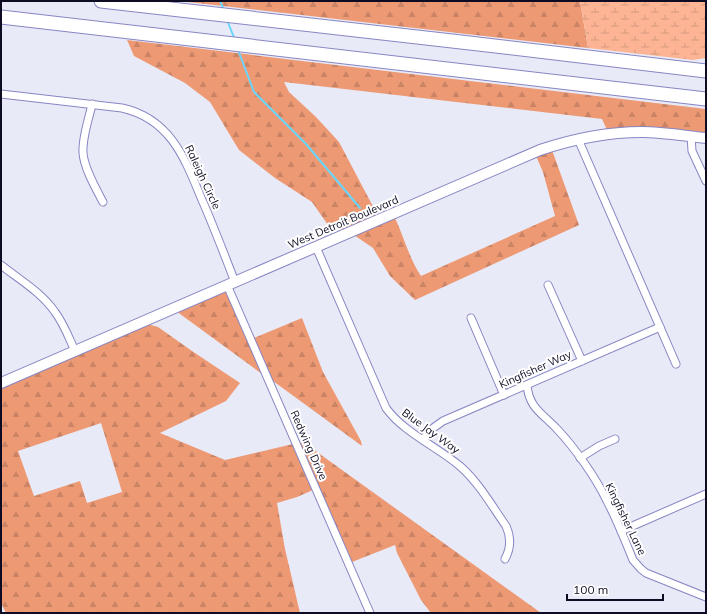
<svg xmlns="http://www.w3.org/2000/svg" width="707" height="614" viewBox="0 0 707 614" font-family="Mulish,sans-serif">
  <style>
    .forest { fill: url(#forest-firs); fill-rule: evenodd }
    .wetland { fill: url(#wetland-marsh) }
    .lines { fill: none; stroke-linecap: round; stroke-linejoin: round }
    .stream { stroke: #68d6fd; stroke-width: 2 }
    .street-casing { stroke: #8786c3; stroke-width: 9 }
    .secondary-casing { stroke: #8786c3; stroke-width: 12 }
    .highway-casing { stroke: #8786c3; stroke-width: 15 }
    .street { stroke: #fff; stroke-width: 7 }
    .secondary { stroke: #fff; stroke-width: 10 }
    .highway { stroke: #fff; stroke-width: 13 }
    .labels { text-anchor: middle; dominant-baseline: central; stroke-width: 4; stroke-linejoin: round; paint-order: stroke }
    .street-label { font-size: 11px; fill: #0e0c23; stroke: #fff }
  </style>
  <defs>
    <pattern id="forest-firs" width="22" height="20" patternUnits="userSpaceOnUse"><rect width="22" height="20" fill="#ed9974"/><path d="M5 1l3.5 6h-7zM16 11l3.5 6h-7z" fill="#ca8364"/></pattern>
    <pattern id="wetland-marsh" width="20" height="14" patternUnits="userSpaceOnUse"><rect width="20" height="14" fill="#fcb495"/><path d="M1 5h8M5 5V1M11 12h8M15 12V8" fill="none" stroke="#d79a80"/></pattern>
  </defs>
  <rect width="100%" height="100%" fill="#e9eaf7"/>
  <g class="forest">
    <polygon points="179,1 580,1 588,48"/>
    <polygon points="127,40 706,109 706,134 607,130 602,119 284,82 289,92 316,117 339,142 378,216 344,231 328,225 312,202 275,178 239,150 210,102 185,83 134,56"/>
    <path d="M552 150 579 225 415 300 390 276 373 248 354 235 395 218C404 237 409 258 421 276L555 216 543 172 536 156Z"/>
    <polygon points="226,290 262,374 176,311"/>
    <polygon points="302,318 323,372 361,441 362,446 273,381 254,338"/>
    <path d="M147 324 158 327 192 351 240 383 226 401 160 433 225 460 293 444 313 490 297 497 277 503 285 549 300 613H6L1 603V387ZM101 423 122 492 87 503 80 481 34 496 18 451Z"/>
    <polygon points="308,442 317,452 541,613 431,613 421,600 397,553 395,545 352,562 299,443"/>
  </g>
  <polygon class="wetland" points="580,1 706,1 706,58 693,60 588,48"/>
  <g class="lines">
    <g class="stream">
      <polyline points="220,1 224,10"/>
      <polyline points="227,20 235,40"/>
      <polyline points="238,50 254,92 306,144 360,208"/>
    </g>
    <g class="street-casing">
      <g id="street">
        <path d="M1 94 122 108C171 119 185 159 202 200 214 227 224 254 235 282"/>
        <path d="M92 104C89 119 82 137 83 153 84 168 96 189 103 202"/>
        <polyline points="691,136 692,151 706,181"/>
        <polyline points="578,139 676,364"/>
        <path d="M316 247 386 408C404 433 438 447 461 467 479 483 492 506 506 526 511 537 511 548 505 559"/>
        <path d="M1 265C20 280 41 292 55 312 64 324 69 338 75 351"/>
        <polyline points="227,285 370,613"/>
        <polyline points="548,285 582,361"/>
        <polyline points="471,318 504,395"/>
        <path d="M527 385C529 408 542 413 557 429 575 448 596 478 607 501 617 520 625 540 633 560L641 569 646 573 706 597"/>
        <polyline points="423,440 429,431 443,421 660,327"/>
        <polyline points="580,458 599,446 615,439"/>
        <polyline points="621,531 706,494"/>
      </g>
    </g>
    <g class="secondary-casing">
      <path id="secondary" d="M1 383 540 150C573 139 607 132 642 132 663 132 685 136 706 138"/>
    </g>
    <g class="highway-casing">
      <g id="highway">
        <polyline points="101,1 461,42 706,71"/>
        <polyline points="1,17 706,99"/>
      </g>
    </g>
    <use href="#street" class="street"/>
    <use href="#secondary" class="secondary"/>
    <use href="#highway" class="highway"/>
  </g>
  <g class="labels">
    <g class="street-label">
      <text transform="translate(203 177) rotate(65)">Raleigh Circle</text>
      <text transform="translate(343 222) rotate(-23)">West Detroit Boulevard</text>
      <text transform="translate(535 369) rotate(-24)">Kingfisher Way</text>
      <text transform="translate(431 431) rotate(36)">Blue Jay Way</text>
      <text transform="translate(309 445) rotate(66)">Redwing Drive</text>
      <text transform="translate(626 519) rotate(64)">Kingfisher Lane</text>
    </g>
  </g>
  <rect width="707" height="614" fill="none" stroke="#0e0c23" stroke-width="4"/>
  <path d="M567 594v6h96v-6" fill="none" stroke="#0e0c23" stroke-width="2"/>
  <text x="573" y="594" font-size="12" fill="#0e0c23" stroke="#ffffff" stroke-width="3" paint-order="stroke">100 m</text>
</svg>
